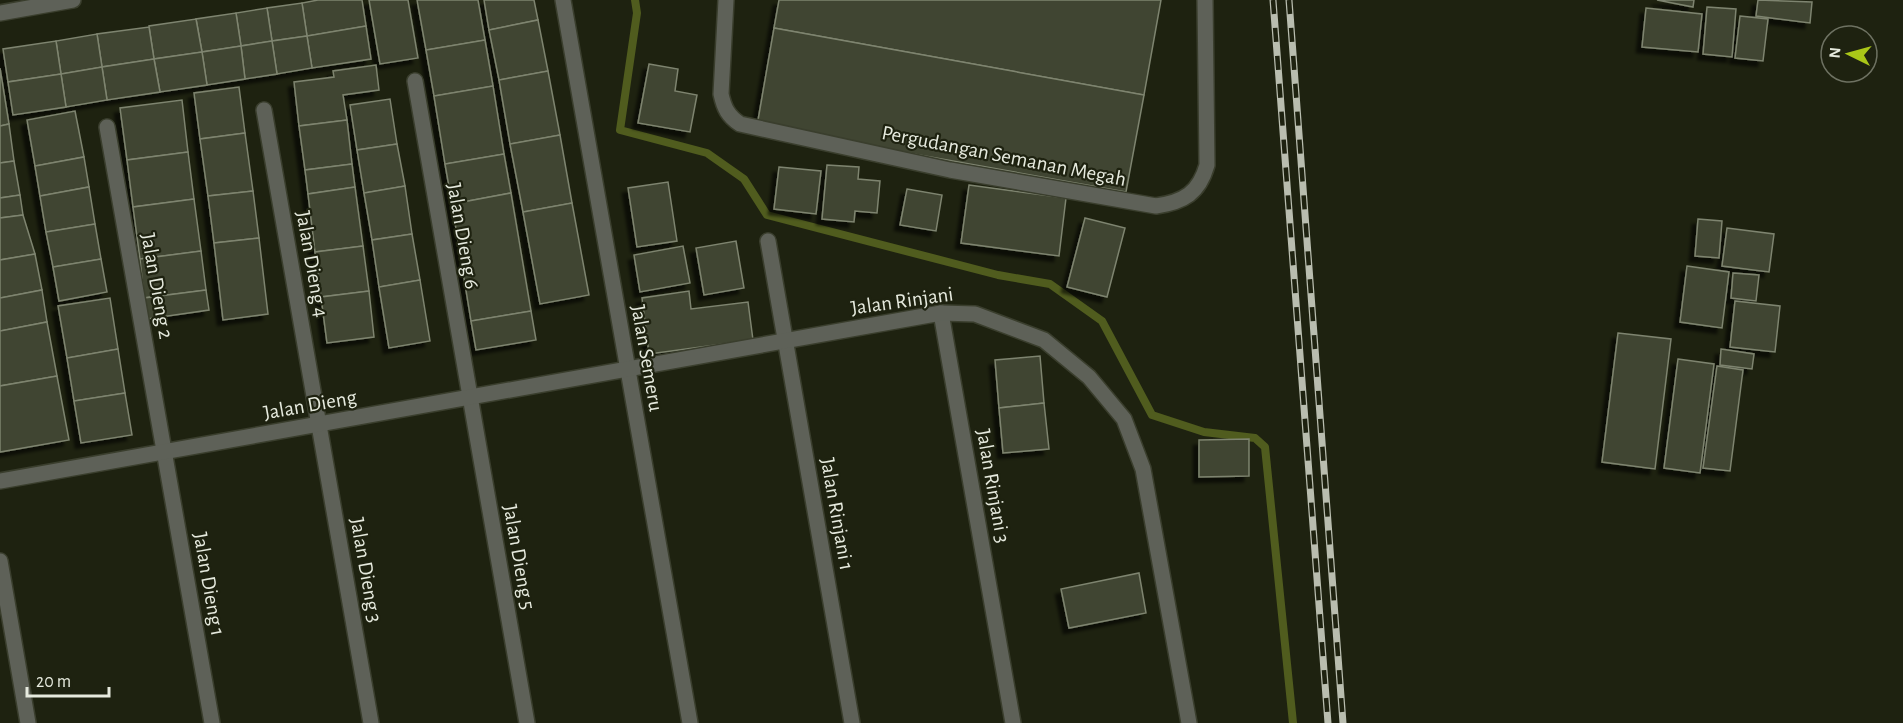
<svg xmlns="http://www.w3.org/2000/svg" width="1903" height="723" viewBox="0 0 1903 723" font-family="'Alegreya Sans',sans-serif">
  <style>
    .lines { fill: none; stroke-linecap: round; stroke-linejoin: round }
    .stream { stroke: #505c1e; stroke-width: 8 }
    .building { fill: #404532; stroke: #7e846f; stroke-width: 1.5; filter: url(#shadow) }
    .minor-casing { stroke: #3a3e2d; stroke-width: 18 }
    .minor { stroke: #5e6158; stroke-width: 15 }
    .rail-casing { stroke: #b9bdaf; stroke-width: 7 }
    .rail { stroke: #1e2210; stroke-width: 4.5; stroke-dasharray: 14; stroke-linecap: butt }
    .labels { text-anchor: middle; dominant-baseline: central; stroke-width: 4.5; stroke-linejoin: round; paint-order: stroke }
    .street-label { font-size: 21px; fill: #e6eade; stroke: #1e2210 }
  </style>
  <defs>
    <filter id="shadow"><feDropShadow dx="-5.5" dy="5.5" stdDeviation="1.5" flood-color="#0009"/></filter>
  </defs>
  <rect width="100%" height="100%" fill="#1e2210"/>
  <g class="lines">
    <polyline class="stream" points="635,0 637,13 620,130 707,153 744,179 767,215 998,275 1050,284 1102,321 1152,415 1204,432 1255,438 1265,447 1293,723"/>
  </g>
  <g class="building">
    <polygon points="318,0 362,0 366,26 307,36 302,3"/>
    <polygon points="369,0 408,0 418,58 380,64"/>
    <polygon points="417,0 478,0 485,40 426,50"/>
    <polygon points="484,0 534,0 538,20 489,30"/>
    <polygon points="779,0 1161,0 1144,95 774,28"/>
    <polygon points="1657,0 1694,0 1693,7"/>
    <polygon points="1758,0 1812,2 1810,23 1756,16"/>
    <polygon points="302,3 307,36 272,41 267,8"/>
    <polygon points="1707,7 1736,9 1732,57 1703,54"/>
    <polygon points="267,8 272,41 241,46 236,13"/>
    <polygon points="1646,8 1702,14 1698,52 1642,47"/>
    <polygon points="236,13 241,46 202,52 196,19"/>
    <polygon points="1740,16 1768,19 1763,61 1735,58"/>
    <polygon points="196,19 202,52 154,59 149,26"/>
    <polygon points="538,20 548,71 499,80 489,30"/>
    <polygon points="366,26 371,59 312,68 307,36"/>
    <polygon points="149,27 154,59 102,67 97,34"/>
    <polygon points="774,28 1144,95 1126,192 757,126"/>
    <polygon points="97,34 102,67 61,74 56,41"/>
    <polygon points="307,36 312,68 277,74 272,41"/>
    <polygon points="485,40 493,86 434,96 426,50"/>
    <polygon points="56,41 61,74 8,82 3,49"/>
    <polygon points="272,41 277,74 245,79 241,46"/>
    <polygon points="241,46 245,79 207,85 202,52"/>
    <polygon points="202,52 207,85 160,92 154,59"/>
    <polygon points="154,59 160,92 107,100 102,67"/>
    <polygon points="649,64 678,69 675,91 697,95 690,132 638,123"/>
    <polygon points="376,65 379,90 343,95 347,120 299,126 294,82 334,77 333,71"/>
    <polygon points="102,67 107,100 66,107 61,74"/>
    <polygon points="0,68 9,124 0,126"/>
    <polygon points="548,71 560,135 510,144 499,80"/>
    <polygon points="61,74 66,107 13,115 8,82"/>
    <polygon points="493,86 504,154 445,164 434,96"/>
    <polygon points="239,87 245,133 200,139 194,93"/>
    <polygon points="390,99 397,144 357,150 350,105"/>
    <polygon points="182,100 188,152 127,160 120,108"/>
    <polygon points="75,111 84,157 35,166 27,120"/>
    <polygon points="347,120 352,164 305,170 299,126"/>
    <polygon points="9,124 14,161 0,163 0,126"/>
    <polygon points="245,133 253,191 208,196 200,139"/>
    <polygon points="560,135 572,203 523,212 510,144"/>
    <polygon points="397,144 405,186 364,193 357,150"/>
    <polygon points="188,152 194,199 133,207 127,160"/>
    <polygon points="504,154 511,193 452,204 445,164"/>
    <polygon points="84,157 89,187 40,196 35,166"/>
    <polygon points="14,161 20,195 0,198 0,163"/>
    <polygon points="352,164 355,187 308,194 305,170"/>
    <polygon points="827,165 859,167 858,179 880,181 877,213 855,211 854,222 822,219"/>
    <polygon points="779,167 821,171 816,214 774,209"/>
    <polygon points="668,182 677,241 637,247 628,188"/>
    <polygon points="969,185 1066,198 1059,256 961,243"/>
    <polygon points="405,186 412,234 372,240 364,193"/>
    <polygon points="89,187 95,224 46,232 40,196"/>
    <polygon points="355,187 363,246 315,252 308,194"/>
    <polygon points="907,189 942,195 936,231 900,225"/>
    <polygon points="253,191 259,238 214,243 208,196"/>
    <polygon points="511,193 531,311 471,321 452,204"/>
    <polygon points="20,195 23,215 0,218 0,198"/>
    <polygon points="194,199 201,251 140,259 133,207"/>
    <polygon points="572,203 589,295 540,304 523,212"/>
    <polygon points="23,215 35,254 0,260 0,218"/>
    <polygon points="1085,218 1125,228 1107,297 1067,287"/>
    <polygon points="1698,219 1722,221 1719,258 1695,256"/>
    <polygon points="95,224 101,259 53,267 46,232"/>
    <polygon points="1727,228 1774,234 1769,272 1722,266"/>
    <polygon points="412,234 420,280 379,287 372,240"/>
    <polygon points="259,238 268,314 223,320 214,243"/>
    <polygon points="736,241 744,288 704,295 696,248"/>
    <polygon points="363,246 369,291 321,297 315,252"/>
    <polygon points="683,246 690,283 640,292 634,255"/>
    <polygon points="201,251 206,290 144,298 140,259"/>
    <polygon points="35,254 42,290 0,298 0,260"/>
    <polygon points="101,259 107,292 59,301 53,267"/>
    <polygon points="1687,266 1729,272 1722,328 1680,322"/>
    <polygon points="1733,273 1759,275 1756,301 1731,298"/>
    <polygon points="420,280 430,341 389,348 379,287"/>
    <polygon points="42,290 47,322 0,331 0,298"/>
    <polygon points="206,290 209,310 147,319 144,298"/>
    <polygon points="369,291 374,337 327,343 321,297"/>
    <polygon points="689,291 691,309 748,302 753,340 649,354 642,298"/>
    <polygon points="110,298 118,349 67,358 58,306"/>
    <polygon points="1735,301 1780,306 1775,352 1730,347"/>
    <polygon points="531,311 536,340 476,350 471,321"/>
    <polygon points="47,322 57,376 0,386 0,331"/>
    <polygon points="1618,333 1671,339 1655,469 1602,462"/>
    <polygon points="118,349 125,393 74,401 67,358"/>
    <polygon points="1721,349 1754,354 1752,369 1720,365"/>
    <polygon points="1040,356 1044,403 999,408 995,360"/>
    <polygon points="1678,359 1714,364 1700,473 1664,468"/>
    <polygon points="1717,366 1743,370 1730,471 1703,468"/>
    <polygon points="57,376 69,440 0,452 0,386"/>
    <polygon points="125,393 132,435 81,443 74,401"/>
    <polygon points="1044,403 1049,449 1003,453 999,408"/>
    <polygon points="1249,439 1249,476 1199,477 1199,440"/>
    <polygon points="1139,573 1146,613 1069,628 1061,589"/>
  </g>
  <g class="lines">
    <g class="minor-casing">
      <g id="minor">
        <polyline points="563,0 690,723"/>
        <path d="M726 0 721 94C724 108 728 116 740 124L950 170 1156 206C1184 202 1199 193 1207 165L1205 0"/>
        <polyline points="0,13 73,0"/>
        <polyline points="415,81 527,723"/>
        <polyline points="264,110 371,723"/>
        <polyline points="107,127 212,723"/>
        <polyline points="768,241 852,723"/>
        <polyline points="941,313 1013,723"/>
        <polyline points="0,481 941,313 975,314 1044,340 1089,377 1124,419 1143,469 1189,723"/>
        <polyline points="0,561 28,723"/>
      </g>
    </g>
    <use href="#minor" class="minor"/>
    <g class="rail-casing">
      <g id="rail">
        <polyline points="1273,0 1328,723"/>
        <polyline points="1289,0 1343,723"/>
      </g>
    </g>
    <use href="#rail" class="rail"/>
  </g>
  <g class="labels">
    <g class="street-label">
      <text transform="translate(1004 156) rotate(11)">Pergudangan Semanan Megah</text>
      <text transform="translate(463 236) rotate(80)">Jalan Dieng 6</text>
      <text transform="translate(312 264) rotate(80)">Jalan Dieng 4</text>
      <text transform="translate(157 286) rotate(80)">Jalan Dieng 2</text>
      <text transform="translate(902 301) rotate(-8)">Jalan Rinjani</text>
      <text transform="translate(647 358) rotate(80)">Jalan Semeru</text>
      <text transform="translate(310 405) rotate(-10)">Jalan Dieng</text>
      <text transform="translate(993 486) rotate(80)">Jalan Rinjani 3</text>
      <text transform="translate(837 514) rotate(80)">Jalan Rinjani 1</text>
      <text transform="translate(519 557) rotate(80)">Jalan Dieng 5</text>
      <text transform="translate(366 570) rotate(80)">Jalan Dieng 3</text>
      <text transform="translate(209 584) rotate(80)">Jalan Dieng 1</text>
    </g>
  </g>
  <g transform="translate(1849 54) rotate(275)"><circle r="28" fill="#1e2210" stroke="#6e7262" stroke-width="1.5"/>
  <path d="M0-4.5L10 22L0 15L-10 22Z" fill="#aac718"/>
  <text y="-9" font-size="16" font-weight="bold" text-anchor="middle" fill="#e6eade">N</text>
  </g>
  <path d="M27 687v9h82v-9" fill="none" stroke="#e6eade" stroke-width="3"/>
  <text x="36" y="687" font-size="18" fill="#e6eade" stroke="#1e2210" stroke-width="4.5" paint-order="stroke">20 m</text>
</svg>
